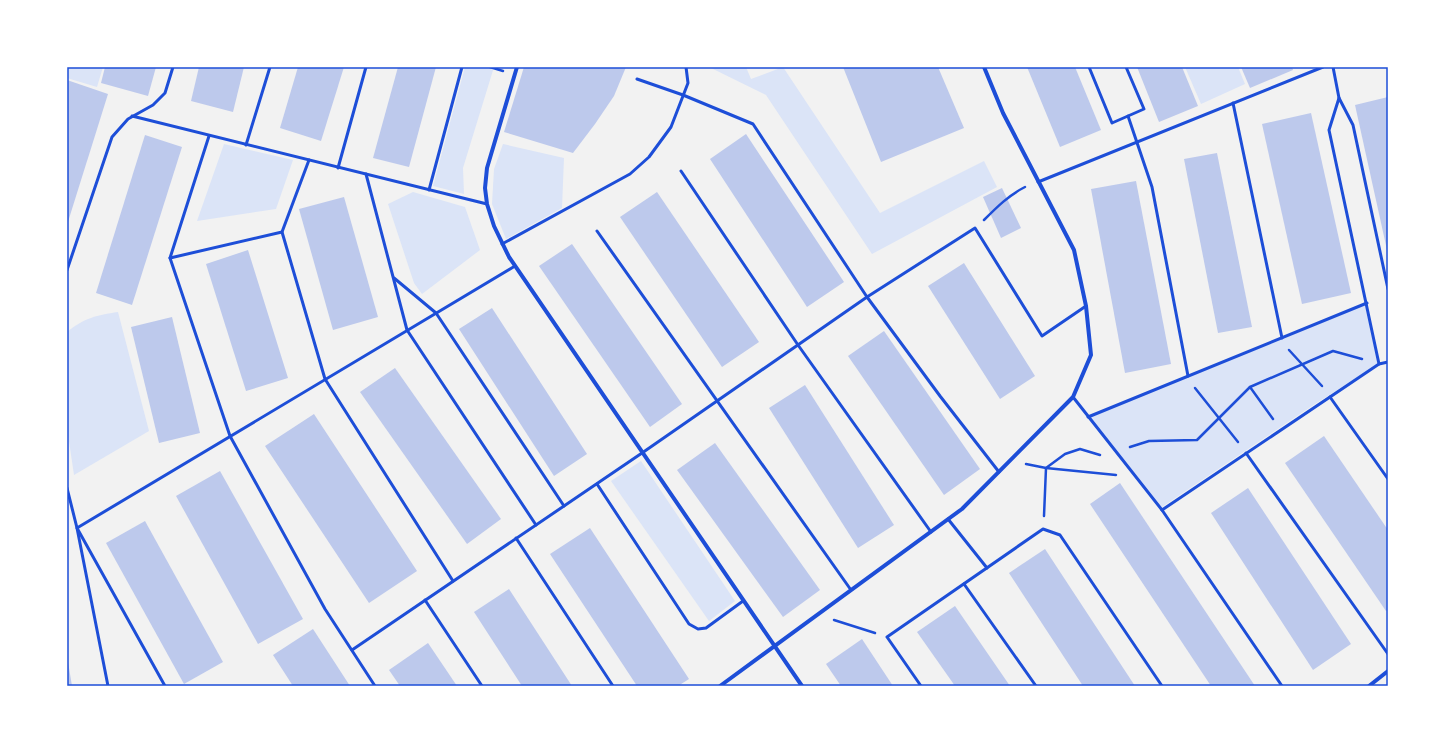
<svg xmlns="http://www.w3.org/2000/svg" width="1455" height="753" viewBox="0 0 1455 753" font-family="'Fira Sans',sans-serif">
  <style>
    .green { fill: #dbe4f7 }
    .building { fill: #bdc9ec }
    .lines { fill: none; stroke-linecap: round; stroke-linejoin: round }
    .path { stroke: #1d4ed8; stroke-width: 2.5 }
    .service { stroke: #1d4ed8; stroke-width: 3 }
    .minor { stroke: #1d4ed8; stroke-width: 4 }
    .neatline { fill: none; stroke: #1d4ed8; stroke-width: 1.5 }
  </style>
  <rect width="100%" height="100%" fill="#f2f2f2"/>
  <g class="green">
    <polygon points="67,67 103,67 97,87 67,78"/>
    <polygon points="465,67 494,67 463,168 464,194 433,186"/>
    <polygon points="709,67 746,67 751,79 783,67 880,213 984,161 997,187 872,254 766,95"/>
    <polygon points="1185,67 1238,67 1245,84 1201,104"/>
    <polygon points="224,144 293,160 276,209 197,221"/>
    <polygon points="503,144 564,158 562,208 506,239 492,204 494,169"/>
    <polygon points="413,192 465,207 480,250 422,294 414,283 388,204"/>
    <polygon points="1365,305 1378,364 1312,406 1162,507 1090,417"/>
    <path d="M118 312 149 431 74 475 67 428V332C84 318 97 315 118 312Z"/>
    <polygon points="641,461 735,601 709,621 611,481"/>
  </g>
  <g class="building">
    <polygon points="105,67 156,67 148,96 101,83"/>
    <polygon points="199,67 244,67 233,112 191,101"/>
    <polygon points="298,67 344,67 321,141 280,128"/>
    <polygon points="398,67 436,67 409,167 373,158"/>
    <polygon points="524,67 626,67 614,96 595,124 573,153 504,132"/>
    <polygon points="843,67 938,67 964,128 881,162"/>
    <polygon points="1027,67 1075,67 1101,130 1060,147"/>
    <polygon points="1137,67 1182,67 1198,106 1159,122"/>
    <polygon points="1241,67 1292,67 1293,70 1250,88"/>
    <polygon points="67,80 108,94 67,225"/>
    <polygon points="1388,97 1388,250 1387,250 1355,105"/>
    <polygon points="1311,113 1351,293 1302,304 1262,124"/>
    <polygon points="746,134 844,282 807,307 710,159"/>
    <polygon points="145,135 182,147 132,305 96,293"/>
    <polygon points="1217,153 1252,327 1218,333 1184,159"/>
    <polygon points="1136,181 1171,364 1125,373 1091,189"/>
    <polygon points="1002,188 1021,228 1001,238 983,197"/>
    <polygon points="657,192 759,342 722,367 620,217"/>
    <polygon points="344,197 378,317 333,330 299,209"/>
    <polygon points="572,244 682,404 650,427 539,266"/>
    <polygon points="248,250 288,378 246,391 206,264"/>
    <polygon points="964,263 1035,376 1000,399 928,286"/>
    <polygon points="492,308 587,454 554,476 459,329"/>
    <polygon points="172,317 200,433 159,443 131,327"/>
    <polygon points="884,331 980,469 944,495 848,356"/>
    <polygon points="395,368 501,519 467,544 360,392"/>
    <polygon points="805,385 894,525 858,548 769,408"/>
    <polygon points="314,414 417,571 369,603 265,446"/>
    <polygon points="1324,436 1388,530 1388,610 1386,611 1285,463"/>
    <polygon points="715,443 820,590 783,617 677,470"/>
    <polygon points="220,471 303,619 258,644 176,496"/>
    <polygon points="1120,483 1255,686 1211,686 1090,504"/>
    <polygon points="1248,488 1351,644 1313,670 1211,513"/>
    <polygon points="145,521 223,662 184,684 106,543"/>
    <polygon points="590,528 689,679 678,686 637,686 550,554"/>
    <polygon points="1045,549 1135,686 1083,686 1009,573"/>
    <polygon points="509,589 572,686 522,686 474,612"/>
    <polygon points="955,606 1010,686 955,686 917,632"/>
    <polygon points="313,629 350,686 293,686 273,655"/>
    <polygon points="862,639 893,686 841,686 826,664"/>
    <polygon points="428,643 457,686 400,686 389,670"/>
    <polygon points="67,662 68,662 72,686 67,686"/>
  </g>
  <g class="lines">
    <g class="path">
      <polyline points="490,67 503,71"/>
      <path d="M984 220C997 207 1009 195 1025 187"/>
      <polyline points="1289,350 1322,386"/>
      <polyline points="1250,387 1273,419"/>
      <polyline points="1195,388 1238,442"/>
      <polyline points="1130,447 1149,441 1197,440 1250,387 1333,351 1362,359"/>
      <polyline points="1026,464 1046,468 1116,475"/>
      <polyline points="1044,516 1046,468 1065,454 1080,449 1100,455"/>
      <polyline points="834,620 875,633"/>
    </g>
    <g class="service">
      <polyline points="1089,67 1112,123 1128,116 1152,187 1188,376"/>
      <polyline points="1126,67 1144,109 1128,116"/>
      <polyline points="1333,67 1339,98"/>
      <polyline points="637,79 683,95 753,124 867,297 975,228 1042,336 1086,306"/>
      <polyline points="1233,103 1282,338"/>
      <polyline points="132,116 487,204"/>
      <polyline points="209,136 170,258 230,436 325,609 375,686"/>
      <polyline points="246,145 270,67"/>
      <polyline points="338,168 366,67"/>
      <polyline points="681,171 798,345 931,532"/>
      <polyline points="366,174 407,330 536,525"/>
      <polyline points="1038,182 1323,67"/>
      <polyline points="429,190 462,67"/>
      <polyline points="597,231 851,590"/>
      <polyline points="282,232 325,379 453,581"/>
      <polyline points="502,244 630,174 649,157 671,127 688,83 686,67"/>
      <polyline points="170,258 282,232 309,160"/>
      <polyline points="67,270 112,137 128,119 153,105 165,93 173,67"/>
      <polyline points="394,278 436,313 564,506"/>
      <polyline points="1388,289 1353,125 1339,98 1329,130 1379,364 1388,362"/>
      <polyline points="1073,397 1162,510 1379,364"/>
      <polyline points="1330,397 1388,479"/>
      <polyline points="1088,417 1367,303"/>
      <polyline points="1246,453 1388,654"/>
      <polyline points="597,484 689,624 698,629 706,628 743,601"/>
      <polyline points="67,488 77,528 108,686"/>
      <polyline points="1162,510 1282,686"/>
      <polyline points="948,519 987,568"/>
      <polyline points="516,538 613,686"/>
      <polyline points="964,584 1036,686"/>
      <polyline points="425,600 482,686"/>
      <polyline points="352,650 642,453 867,297 940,396 999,472"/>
      <polyline points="165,686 77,528 515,266"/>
      <polyline points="921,686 887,637 1043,529 1060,535 1162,686"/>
    </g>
    <g class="minor">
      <polyline points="517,67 487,168 485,188 487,204 494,226 509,257 802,686"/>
      <polyline points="720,686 962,509 1073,397 1091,355 1086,306 1074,250 1003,113 984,67"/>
      <polyline points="1369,686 1388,671"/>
    </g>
  </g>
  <rect width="1455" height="753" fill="none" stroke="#ffffff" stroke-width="136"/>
  <rect x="68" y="68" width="1319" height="617" class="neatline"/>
</svg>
